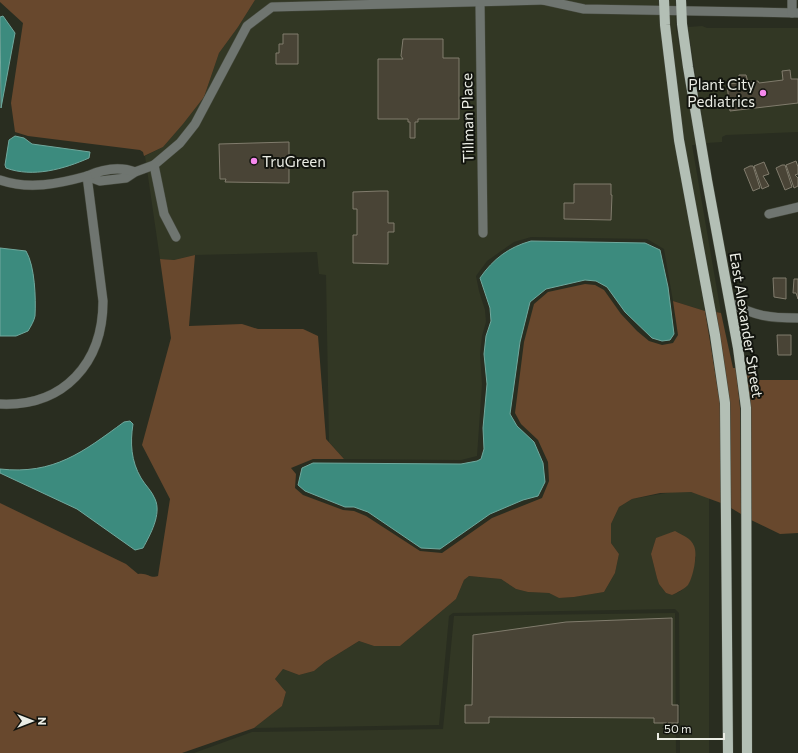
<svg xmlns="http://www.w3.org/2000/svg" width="798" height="753" viewBox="0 0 798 753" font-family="Commissioner,sans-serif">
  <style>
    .built { fill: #323724; fill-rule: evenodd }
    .green { fill: #68482d }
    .water { fill: #3c8b7e; stroke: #70a89d }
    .building { fill: #494436; stroke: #817c6d }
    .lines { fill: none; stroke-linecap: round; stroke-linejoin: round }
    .minor-casing { stroke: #44483c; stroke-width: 10 }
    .major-casing { stroke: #44483c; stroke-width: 11 }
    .minor { stroke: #6f7570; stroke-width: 9 }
    .major { stroke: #b3bfb5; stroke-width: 10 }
    .poi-dot { fill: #f688ed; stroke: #12140e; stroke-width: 1.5 }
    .labels { text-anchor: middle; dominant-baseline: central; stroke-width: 4; stroke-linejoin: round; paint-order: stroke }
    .poi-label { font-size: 15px; fill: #ebede5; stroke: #12140e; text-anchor: end }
    .street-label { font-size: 15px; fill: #ebede5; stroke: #12140e }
  </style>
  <rect width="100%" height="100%" fill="#292d20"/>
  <g class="built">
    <polygon points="255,0 658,0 660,25 674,141 705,311 673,301 664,249 647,239 531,237 514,242 487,261 476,276 479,291 485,310 486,322 482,336 480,354 482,384 477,456 461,460 344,459 329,442 326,275 319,274 317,252 195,255 174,260 160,259 145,156 163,147 183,124 204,97 219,53 238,27"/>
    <polygon points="669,0 675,0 676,28 696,145 692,145 721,313 716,312 684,140 670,25"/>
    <polygon points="702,26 707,28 798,28 798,132 726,135 722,137 722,142 706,143 688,27"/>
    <path d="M672 492H691L709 497V753H680L679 613 675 609 453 613 449 616 439 725 254 728 282 706 286 692 275 679 283 669 299 675 314 671 325 662 359 641 374 646H400L456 599 464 580 469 576 501 579 516 589 528 592 549 593 559 598 574 597 604 592 615 573 619 554 611 543V524L619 507 632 499ZM656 538 696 557 689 583 681 591 672 595 666 593 659 584 657 578 651 554Z"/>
    <polygon points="675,613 676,753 194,753 252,732 443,729 454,616"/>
  </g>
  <g class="green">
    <polygon points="0,0 255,0 238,27 219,53 204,97 183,124 163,147 144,156 143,152 140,150 28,136 15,132 11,103 23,23 0,2"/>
    <path d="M195 255 189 326 242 324 258 329H303L318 336 326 439 344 459H313L291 468 296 474 295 488 303 495 343 510 354 511 366 516 420 551 442 553 492 518 542 498 549 481 548 462 538 440 521 424 515 413 524 342 534 304 548 292 585 284 595 285 604 290 621 314 637 331 649 341 662 345 673 343 678 335 673 301 705 311 720 403 721 503 691 492 660 493 632 499 619 507 611 524V543L619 554 615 573 604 592 574 597 559 598 549 593 528 592 516 589 501 579 469 576 464 580 456 599 400 646H374L359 641 325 662 314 671 299 675 283 669 275 679 286 692 282 706 254 728 182 753H0V503L126 564 138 574C147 572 151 579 158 576L170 499 142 445 171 338 160 259 174 260Z"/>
    <polygon points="716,312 721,313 733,368 736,368 740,408 741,514 731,508 730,403"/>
    <polygon points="746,368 754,368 756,378 760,380 798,380 798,533 780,534 751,520 751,408"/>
    <path d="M675 531C682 535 691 538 694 546 698 554 693 578 688 585 683 590 678 592 672 595L666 593 659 584 657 578 651 554 656 538Z"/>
  </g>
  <g class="water">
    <polygon points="3,16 15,33 1,108 0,17"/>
    <path d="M15 136 24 138 32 144 90 152 89 158C64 169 33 178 6 168L5 165 9 140Z"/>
    <path d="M531 241 645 243 660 250 668 287 674 334 670 340 662 341 652 338 625 312 607 287 596 281 585 280 546 289 530 302 520 342 510 414 517 426 534 442 543 463 545 482 538 496 523 500 490 514 440 549 421 548 368 512 354 507H345L305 491 298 485 302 468 313 463 461 464 477 461 481 459 484 449 483 428 487 384 484 354 486 336 491 321 490 308 480 278C493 259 509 247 531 241Z"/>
    <path d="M0 248 26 251C35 266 36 299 35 316 34 321 31 326 28 331L16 336H0Z"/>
    <path d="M130 421 133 424C130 443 131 461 141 478 145 485 152 491 155 499 162 514 150 535 143 548L135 550 77 509 0 473V469C54 475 83 452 124 422Z"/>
  </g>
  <g class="building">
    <polygon points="283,34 298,34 298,64 276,64 276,53 279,53 279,44 283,44"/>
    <polygon points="403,39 443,39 443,58 459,58 459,119 418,119 418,122 415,122 415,138 410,138 410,122 408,122 408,119 378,119 378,59 403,59 401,56"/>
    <polygon points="790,70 791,79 798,79 798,103 730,111 727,84 739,83 739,75 746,75 748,82 758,81 759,83 783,80 782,71"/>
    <polygon points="289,142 289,183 225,182 226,179 220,179 219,144"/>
    <polygon points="796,161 798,167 798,174 795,175 798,178 798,186 794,188 786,165"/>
    <polygon points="764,162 769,174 763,176 769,186 762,189 754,166"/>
    <polygon points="782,165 785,165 792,187 785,190 776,168"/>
    <polygon points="750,166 753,166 760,188 753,191 744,169"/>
    <polygon points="574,184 611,184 611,195 612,195 611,220 564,219 564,203 574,203"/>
    <polygon points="380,191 388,191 388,223 394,223 394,232 388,232 388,264 353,263 353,235 357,235 357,209 353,209 353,192"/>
    <polygon points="773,278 786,278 786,299 774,297"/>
    <polygon points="794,279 798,279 798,299 796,293 793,293"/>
    <polygon points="777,335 791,335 791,355 778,355"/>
    <polygon points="672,618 672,705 678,705 678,723 654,723 654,718 489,717 489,723 465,723 465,705 472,705 473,635 566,622"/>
  </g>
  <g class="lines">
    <g class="minor-casing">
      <g id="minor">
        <polyline points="477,0 480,3 483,233"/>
        <polyline points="543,0 584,9 798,13"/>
        <polyline points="792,0 792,13"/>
        <polyline points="154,165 164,214 176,237"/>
        <polyline points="87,176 100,181 126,178 135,172 154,165 180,143 195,124 247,26 272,7 545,0"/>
        <path d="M87 176C103 169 119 166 135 172"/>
        <path d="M0 180C29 190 58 184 87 176L103 301C103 363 64 407 0 404"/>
        <polyline points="769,214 798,207"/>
        <path d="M730 303C756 316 768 318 798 318"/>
      </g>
    </g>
    <g class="major-casing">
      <g id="major">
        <polyline points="664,0 665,25 679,140 715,335 725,403 728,753"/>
        <polyline points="681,0 682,24 688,67 707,180 738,348 746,408 747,753"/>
      </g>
    </g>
    <use href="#minor" class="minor"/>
    <use href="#major" class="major"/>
  </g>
  <g class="poi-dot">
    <circle cx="763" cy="93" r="4"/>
    <circle cx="254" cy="161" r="4"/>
  </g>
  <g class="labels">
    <g class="poi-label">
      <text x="755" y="84">Plant City<tspan x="755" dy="17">Pediatrics</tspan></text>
      <text x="262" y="161" text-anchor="start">TruGreen</text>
    </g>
    <g class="street-label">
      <text transform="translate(467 118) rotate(-91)">Tillman Place</text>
      <text transform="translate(747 325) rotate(81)">East Alexander Street</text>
    </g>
  </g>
  <g transform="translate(32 721) rotate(90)" stroke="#12140e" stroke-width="3" paint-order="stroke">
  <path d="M0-3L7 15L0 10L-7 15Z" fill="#ebede5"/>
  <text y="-6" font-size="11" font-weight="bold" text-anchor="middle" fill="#ebede5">N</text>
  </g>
  <path d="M658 733v6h66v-6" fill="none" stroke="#ebede5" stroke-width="2"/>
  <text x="664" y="733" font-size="12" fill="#ebede5" stroke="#12140e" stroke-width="3" paint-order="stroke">50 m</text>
</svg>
